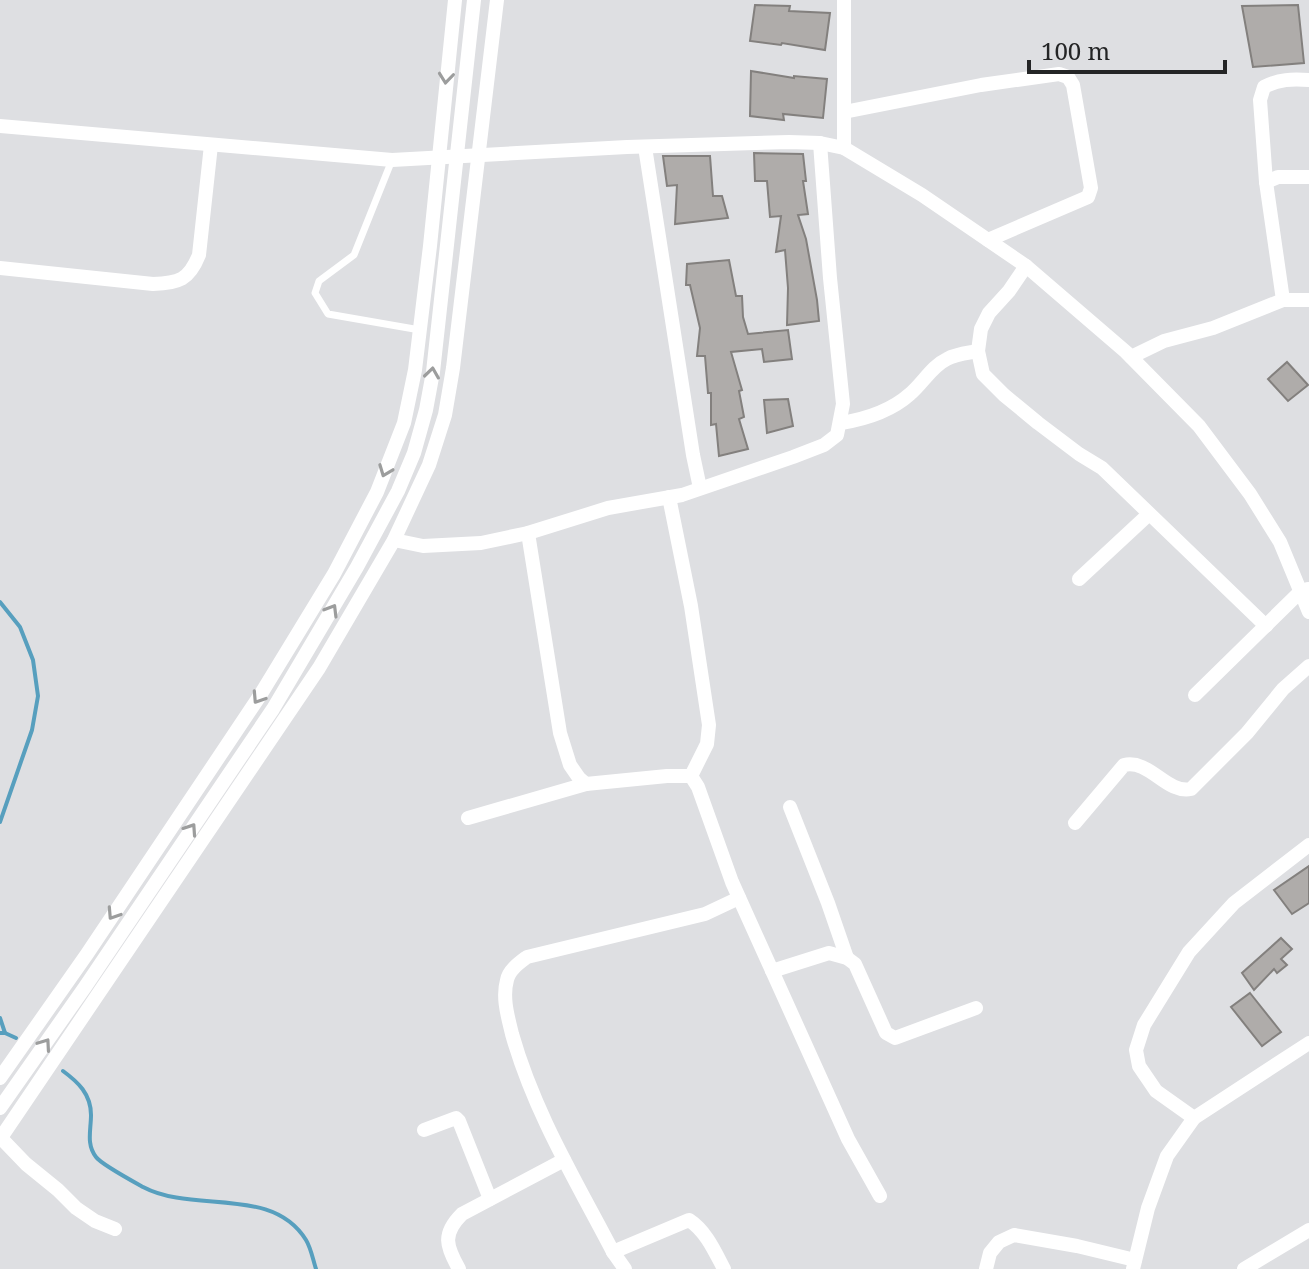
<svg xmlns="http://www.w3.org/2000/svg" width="1309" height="1269" viewBox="0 0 1309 1269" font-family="'Noto Serif',serif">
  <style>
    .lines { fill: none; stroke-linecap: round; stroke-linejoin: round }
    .stream { stroke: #579fbe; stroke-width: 4 }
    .building { fill: #afacaa; stroke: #83807e; stroke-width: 2 }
    .service { stroke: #fff; stroke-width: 7 }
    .minor { stroke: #fff; stroke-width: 14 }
    .oneway { stroke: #9c9d9d }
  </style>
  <rect width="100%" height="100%" fill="#dedfe2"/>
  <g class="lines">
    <g class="stream">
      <polyline points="0,602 20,627 33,660 38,696 32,730 0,822"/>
      <polyline points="0,1018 5,1033"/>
      <polyline points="0,1033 5,1033 16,1038"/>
      <path d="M63 1071C78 1082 91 1094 91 1115 91 1130 86 1144 96 1157 101 1164 134 1182 143 1187 194 1214 272 1185 306 1240 311 1248 313 1260 316 1269"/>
    </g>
  </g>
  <g class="building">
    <polygon points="755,5 790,6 789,11 830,13 825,50 782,43 781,45 750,41"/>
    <polygon points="1298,5 1304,63 1253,67 1242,6"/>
    <polygon points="751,71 794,78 794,76 827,79 823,118 783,114 784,120 750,116"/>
    <polygon points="754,153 803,154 806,181 803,181 808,214 798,215 806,239 817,300 819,321 787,325 788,288 785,250 776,252 781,216 770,217 767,181 755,181"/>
    <polygon points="663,156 710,156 713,196 722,196 728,218 675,224 677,185 667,186"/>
    <polygon points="729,260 736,296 742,296 743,317 748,334 788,330 792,359 764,362 762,349 731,352 742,390 739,391 744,417 739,419 748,449 719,456 716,424 711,425 711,393 708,393 705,356 697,356 700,328 690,285 686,285 687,264"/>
    <polygon points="1287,362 1308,385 1288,401 1268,379"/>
    <polygon points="788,399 793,426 767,433 764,400"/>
    <polygon points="1309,866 1309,903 1292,914 1274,890"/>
    <polygon points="1281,938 1292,949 1281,959 1287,965 1277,973 1274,969 1254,990 1242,973"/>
    <polygon points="1250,993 1281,1032 1262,1046 1231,1007"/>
  </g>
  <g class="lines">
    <polyline class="service" points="392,160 354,255 319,281 315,293 328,314 420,330"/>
    <g class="minor">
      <polyline points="844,0 844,148"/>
      <polyline points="844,112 981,85 1059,74 1068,77 1073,85 1091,188 1088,197 988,240"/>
      <polyline points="0,126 392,160 627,147 789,142 820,143 844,148 922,195 1026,266 1126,352 1199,426 1250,494 1280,542 1309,612"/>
      <polyline points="645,147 693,455 700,488"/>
      <polyline points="1266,182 1278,177 1309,177"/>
      <polyline points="1026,266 1009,291 989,313 981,329 978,351 983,374 1004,395 1038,423 1079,454 1102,468 1266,626"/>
      <path d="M0 268 153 284C179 283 189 280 199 255L211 145"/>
      <path d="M1283 300 1266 182 1260 100 1264 87C1279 79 1292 79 1309 80"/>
      <polyline points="1131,357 1164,341 1213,328 1283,300 1309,300"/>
      <path d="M841 423C866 419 891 411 910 394 923 383 932 366 947 359 956 354 968 353 978 351"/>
      <polyline points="669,497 691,606 709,725 707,744 691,776"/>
      <polyline points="528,533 560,733 570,765 579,778 586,784"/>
      <polyline points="394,540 423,546 481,543 528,533 608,508 682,495 793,457 824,445 837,435 843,404 830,278 820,143"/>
      <polyline points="1079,579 1149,514"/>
      <polyline points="1195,695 1301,591 1308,589"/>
      <polyline points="691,776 698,787 732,882 848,1139 880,1196"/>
      <polyline points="790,807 828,903 847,958"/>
      <polyline points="468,818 586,784 667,776 691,776"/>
      <path d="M1075 823 1124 765C1150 759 1166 794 1191 789L1247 733 1283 689 1309 666"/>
      <polyline points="772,971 829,953 847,958 855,964 886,1033 895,1038 976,1008"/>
      <polyline points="0,1078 87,954 259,697 334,574 377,492 404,423 415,370 430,246 455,0"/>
      <polyline points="0,1108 85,987 273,709 357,567 398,491 414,453 426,410 433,372 474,0"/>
      <polyline points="1194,1118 1156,1091 1139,1066 1136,1050 1144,1025 1189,952 1234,903 1309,845"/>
      <polyline points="424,1130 456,1118 459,1121 490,1199"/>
      <polyline points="1,1138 26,1164 58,1190 76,1208 95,1221 115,1229"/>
      <polyline points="0,1139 319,668 394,540 429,465 445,415 453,368 497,0"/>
      <path d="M613 1252 689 1220C706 1231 715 1252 724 1269"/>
      <path d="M459 1269C446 1246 442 1234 462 1214L564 1160"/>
      <path d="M625 1269 613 1252C576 1181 534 1112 512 1034 508 1017 502 998 507 980 509 970 519 963 527 957L705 914 739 898"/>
      <polyline points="986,1269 990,1253 999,1242 1014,1235 1077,1246 1135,1260"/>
      <polyline points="1133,1269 1148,1208 1167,1156 1194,1118 1309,1043"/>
      <polyline points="1244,1269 1309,1230"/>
    </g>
  </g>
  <defs><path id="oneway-chevron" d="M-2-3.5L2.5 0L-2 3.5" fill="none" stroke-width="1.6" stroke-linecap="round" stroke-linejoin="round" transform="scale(2)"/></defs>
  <g class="oneway">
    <use href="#oneway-chevron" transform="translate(446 78) rotate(96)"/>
    <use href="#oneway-chevron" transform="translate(432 373) rotate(-82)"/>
    <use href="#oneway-chevron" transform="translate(385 471) rotate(111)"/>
    <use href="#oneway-chevron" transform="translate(332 610) rotate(-59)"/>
    <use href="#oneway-chevron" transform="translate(258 698) rotate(123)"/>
    <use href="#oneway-chevron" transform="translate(191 829) rotate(-56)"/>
    <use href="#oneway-chevron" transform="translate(113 914) rotate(123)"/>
    <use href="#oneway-chevron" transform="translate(45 1044) rotate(-55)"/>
  </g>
  <path d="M1029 60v12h196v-12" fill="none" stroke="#242526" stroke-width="4"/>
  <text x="1041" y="60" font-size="24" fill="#242526" stroke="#dedfe2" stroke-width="6" paint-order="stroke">100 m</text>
</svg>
